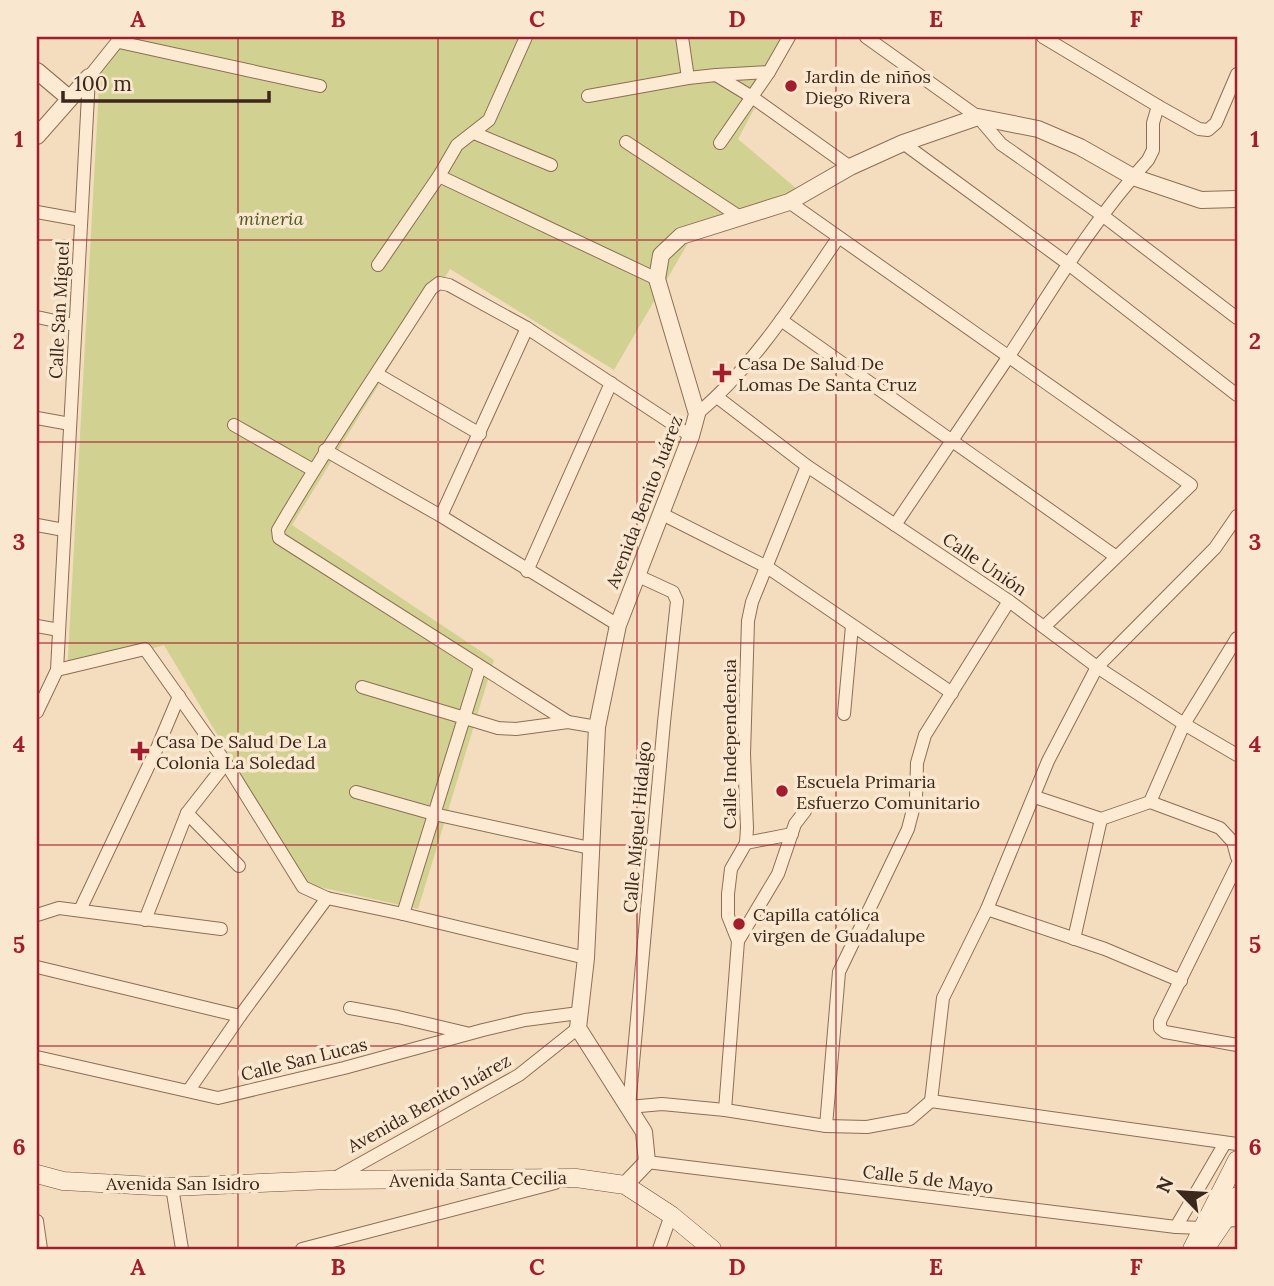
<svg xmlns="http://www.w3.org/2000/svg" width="1274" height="1286" viewBox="0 0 1274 1286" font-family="Lora,serif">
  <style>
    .green { fill: #d1d291 }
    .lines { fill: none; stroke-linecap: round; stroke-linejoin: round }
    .minor-casing { stroke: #8d6d55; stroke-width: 14 }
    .tertiary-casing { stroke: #8d6d55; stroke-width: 18 }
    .secondary-casing { stroke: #6f4e38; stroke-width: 19 }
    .minor { stroke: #fcebd2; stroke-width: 12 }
    .tertiary { stroke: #fcebd2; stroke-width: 16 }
    .secondary { stroke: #fcebd2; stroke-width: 18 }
    .grid { fill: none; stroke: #a31e2d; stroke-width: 2; stroke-opacity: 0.55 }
    .poi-dot { fill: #a31e2d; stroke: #f9e8cf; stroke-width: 2.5 }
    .labels { text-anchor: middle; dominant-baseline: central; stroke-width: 7; stroke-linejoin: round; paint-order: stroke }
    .poi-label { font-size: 18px; fill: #3b271b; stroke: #f9e8cf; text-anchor: start }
    .park-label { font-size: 18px; font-style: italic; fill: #515a1f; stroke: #f9e8cf }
    .street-label { font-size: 18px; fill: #3b271b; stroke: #f9e8cf }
    .neatline { fill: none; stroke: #a31e2d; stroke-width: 2.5 }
    .grid-label { font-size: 23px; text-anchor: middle; font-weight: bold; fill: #a31e2d }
  </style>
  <rect width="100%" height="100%" fill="#f3ddbe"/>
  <polygon class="green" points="127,37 793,37 738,139 804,195 698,226 614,370 450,269 292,525 494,660 418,909 306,884 164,645 67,675 100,68"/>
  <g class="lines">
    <g class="minor-casing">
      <g id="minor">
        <polyline points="682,37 688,78"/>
        <polyline points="866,37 978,117 1001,144 1102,215 1237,318"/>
        <polyline points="1043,37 1158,106 1199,129 1208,130 1216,123 1237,74"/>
        <polyline points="119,42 320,86"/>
        <polyline points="716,75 769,72"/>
        <polyline points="588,96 688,78 716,75 752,97 850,167"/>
        <polyline points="474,133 551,165"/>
        <polyline points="626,142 740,217"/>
        <polyline points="720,143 769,72 789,37"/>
        <polyline points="903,143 1067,263 1237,395"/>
        <polyline points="439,176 657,279"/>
        <polyline points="789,202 1191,485 1045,626"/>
        <polyline points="37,212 81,220"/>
        <polyline points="378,265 439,176 457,145 489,120 526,37"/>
        <polyline points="37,317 74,325"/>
        <polyline points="781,320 1115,556"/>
        <polyline points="377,374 480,434"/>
        <polyline points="717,397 807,466 1009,601 1097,667 1184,724 1237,755"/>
        <path d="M697 414C754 366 796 299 838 238"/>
        <polyline points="37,418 70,424"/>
        <polyline points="234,425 313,470"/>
        <polyline points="325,450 441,516 618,625"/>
        <polyline points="660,513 767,567 952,693"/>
        <polyline points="441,516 527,328"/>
        <polyline points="37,525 64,530"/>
        <path d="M895 525C933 469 971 413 1009 356 1053 288 1093 220 1148 160L1153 150V123L1158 106"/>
        <polyline points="527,571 611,383"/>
        <polyline points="636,575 673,592 677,601 664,722 629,1107 662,1104 725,1110 826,1126 867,1127 910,1119 931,1101"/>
        <polyline points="37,626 59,630"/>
        <polyline points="57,670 145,649 226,763 303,887 327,898 403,914 586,958"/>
        <polyline points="362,687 498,728 516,729 568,722"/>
        <polyline points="37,712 57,670 89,77 121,37"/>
        <polyline points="844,714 852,626"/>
        <path d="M597 727 568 722 279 538 278 530C326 447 380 369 431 289L439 283 449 285 527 328 691 436"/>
        <polyline points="356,792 434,814 590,848"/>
        <polyline points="1035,797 1101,819 1150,802 1220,828 1233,842 1237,857"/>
        <polyline points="1150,802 1184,724 1237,638"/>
        <polyline points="187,813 239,866"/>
        <polyline points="746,843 792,834"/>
        <polyline points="1237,865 1160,1021 1160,1028 1165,1032 1237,1045"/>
        <polyline points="987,909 1105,949 1181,981"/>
        <polyline points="80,910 158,746 179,696"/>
        <polyline points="403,914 480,667"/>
        <polyline points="37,915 59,908 221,929"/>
        <polyline points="145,920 187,813 226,763"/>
        <polyline points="1074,939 1101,819"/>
        <polyline points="738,941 778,874 795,824 805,811"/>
        <polyline points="37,967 240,1016"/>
        <polyline points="350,1008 398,1017 466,1033"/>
        <polyline points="37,1057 218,1098 344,1068 483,1030 525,1020 579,1013"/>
        <polyline points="189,1090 240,1016 327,898"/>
        <polyline points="931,1101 943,998 987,909 1048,761 1097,667 1215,548 1237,516"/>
        <polyline points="931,1101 1237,1144"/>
        <polyline points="725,1110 738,941 728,916 728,894 731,869 746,843 747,828 744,754 748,621 752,602 807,466"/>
        <polyline points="826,1126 839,972 908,829 916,798 917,763 925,735 1009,601"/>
        <polyline points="647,1162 1176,1227 1204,1228 1224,1221 1237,1220"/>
        <polyline points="333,1179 519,1075 578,1028"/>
        <polyline points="172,1187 182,1249"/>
        <polyline points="37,1221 41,1249"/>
        <polyline points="1176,1227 1225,1143"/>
        <polyline points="302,1249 555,1183"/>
        <polyline points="659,1249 671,1215"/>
      </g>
    </g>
    <g class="tertiary-casing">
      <g id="tertiary">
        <polyline points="37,71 69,98"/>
        <polyline points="37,136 89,77"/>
        <polyline points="625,1185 647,1162 644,1132 578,1028 586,958 597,727 618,625 691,436 697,414 657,279 661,255 681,236 789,202 850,167 903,143 978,117 1038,129 1080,147 1133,177 1201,200 1237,199"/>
      </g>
    </g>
    <g class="secondary-casing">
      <g id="secondary">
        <polyline points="37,1174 63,1181 172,1187 329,1180 576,1178 625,1185 671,1215 712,1249"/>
        <polyline points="1192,1249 1237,1160"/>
        <polyline points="1205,1249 1224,1221 1237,1196"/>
      </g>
    </g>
    <use href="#minor" class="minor"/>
    <use href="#tertiary" class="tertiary"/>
    <use href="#secondary" class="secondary"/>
  </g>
  <path class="grid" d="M238 37V1249M438 37V1249M637 37V1249M836 37V1249M1036 37V1249M37 240H1237M37 442H1237M37 643H1237M37 845H1237M37 1046H1237"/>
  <g class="poi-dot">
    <circle cx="791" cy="86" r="7"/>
    <path d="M718.5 362.5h7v7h7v7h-7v7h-7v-7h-7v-7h7z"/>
    <path d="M136.5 740.5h7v7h7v7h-7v7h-7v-7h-7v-7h7z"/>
    <circle cx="782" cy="791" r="7"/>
    <circle cx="739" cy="924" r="7"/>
  </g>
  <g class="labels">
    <g class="poi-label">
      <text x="805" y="76">Jardin de niños<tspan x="805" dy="21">Diego Rivera</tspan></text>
      <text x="738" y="363">Casa De Salud De<tspan x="738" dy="21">Lomas De Santa Cruz</tspan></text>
      <text x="156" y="741">Casa De Salud De La<tspan x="156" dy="21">Colonia La Soledad</tspan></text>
      <text x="796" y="781">Escuela Primaria<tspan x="796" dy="21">Esfuerzo Comunitario</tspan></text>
      <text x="753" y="914">Capilla católica<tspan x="753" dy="21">virgen de Guadalupe</tspan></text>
    </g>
    <g class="park-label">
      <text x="271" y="218">mineria</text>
    </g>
    <g class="street-label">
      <text transform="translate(59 310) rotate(-87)">Calle San Miguel</text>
      <text transform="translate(644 502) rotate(-69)">Avenida Benito Juárez</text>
      <text transform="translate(985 564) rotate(34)">Calle Unión</text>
      <text transform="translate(729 744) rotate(-90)">Calle Independencia</text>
      <text transform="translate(637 827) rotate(-85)">Calle Miguel Hidalgo</text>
      <text transform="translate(304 1059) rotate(-14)">Calle San Lucas</text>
      <text transform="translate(429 1103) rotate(-29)">Avenida Benito Juárez</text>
      <text transform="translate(478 1179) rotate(-1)">Avenida Santa Cecilia</text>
      <text transform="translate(928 1179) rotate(7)">Calle 5 de Mayo</text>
      <text x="183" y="1183">Avenida San Isidro</text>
    </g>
  </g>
  <rect width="1274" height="1286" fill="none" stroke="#f9e8cf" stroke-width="77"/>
  <g transform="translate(1180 1192) rotate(295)" stroke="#f9e8cf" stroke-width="5" paint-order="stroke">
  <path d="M0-5L12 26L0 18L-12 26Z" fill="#3b271b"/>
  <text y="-10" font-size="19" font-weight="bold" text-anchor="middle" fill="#3b271b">N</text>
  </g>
  <path d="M63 91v10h206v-10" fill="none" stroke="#3b271b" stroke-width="3.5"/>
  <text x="74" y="91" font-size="21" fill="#3b271b" stroke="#f9e8cf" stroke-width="5" paint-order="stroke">100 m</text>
  <rect x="38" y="38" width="1198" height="1210" class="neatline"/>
  <g class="grid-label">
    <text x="138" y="27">A</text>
    <text x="338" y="27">B</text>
    <text x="537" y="27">C</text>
    <text x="737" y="27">D</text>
    <text x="936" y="27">E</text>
    <text x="1136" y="27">F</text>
    <text x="19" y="147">1</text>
    <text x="1255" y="147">1</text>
    <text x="19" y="349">2</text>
    <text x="1255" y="349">2</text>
    <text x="19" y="550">3</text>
    <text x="1255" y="550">3</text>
    <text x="19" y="752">4</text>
    <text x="1255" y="752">4</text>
    <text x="19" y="953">5</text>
    <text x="1255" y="953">5</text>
    <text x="19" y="1155">6</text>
    <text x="1255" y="1155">6</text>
    <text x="138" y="1275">A</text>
    <text x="338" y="1275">B</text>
    <text x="537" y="1275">C</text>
    <text x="737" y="1275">D</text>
    <text x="936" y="1275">E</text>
    <text x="1136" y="1275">F</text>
  </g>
</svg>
